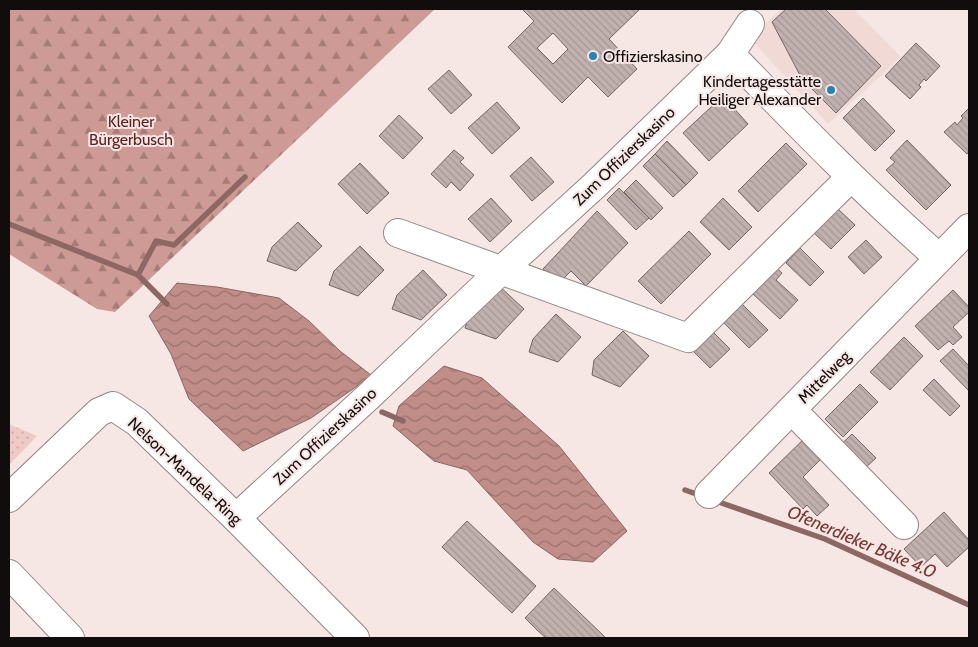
<svg xmlns="http://www.w3.org/2000/svg" width="978" height="647" viewBox="0 0 978 647" font-family="Cabin,sans-serif">
  <style>
    .built { fill: #f1d9d6 }
    .forest { fill: url(#forest-firs) }
    .park { fill: url(#park-dots) }
    .water { fill: url(#water-waves); stroke: #8c6763 }
    .lines { fill: none; stroke-linecap: round; stroke-linejoin: round }
    .stream { stroke: #8c6763; stroke-width: 5.5 }
    .building { fill: url(#building-back-hatch); stroke: #746665; fill-rule: evenodd }
    .minor-casing { stroke: #948584; stroke-width: 30 }
    .minor { stroke: #fff; stroke-width: 28 }
    .poi-dot { fill: #2883b1; stroke: #f6e6e4; stroke-width: 2 }
    .labels { text-anchor: middle; dominant-baseline: central; stroke-width: 4; stroke-linejoin: round; paint-order: stroke }
    .poi-label { font-size: 16px; fill: #120d0d; stroke: #f6e6e4; text-anchor: start }
    .park-label { font-size: 16px; fill: #5d1e1c; stroke: #f6e6e4 }
    .street-label { font-size: 16px; fill: #120d0d; stroke: #f6e6e4 }
    .water-label { font-size: 18px; font-style: italic; fill: #793733; stroke: #f6e6e4 }
  </style>
  <defs>
    <pattern id="forest-firs" width="22" height="20" patternUnits="userSpaceOnUse" patternTransform="scale(1.25)"><rect width="22" height="20" fill="#ce9a95"/><path d="M5 1l3.5 6h-7zM16 11l3.5 6h-7z" fill="#a67c78"/></pattern>
    <pattern id="park-dots" width="8" height="8" patternUnits="userSpaceOnUse" patternTransform="scale(1.25)"><rect width="8" height="8" fill="#efc9c5"/><path d="M2 2h.1M6 6h.1" fill="none" stroke="#ccaba8" stroke-width="1.8" stroke-linecap="round"/></pattern>
    <pattern id="water-waves" width="16" height="10" patternUnits="userSpaceOnUse" patternTransform="scale(1.25)"><rect width="16" height="10" fill="#c08d88"/><path d="M0 5q4-4 8 0t8 0" fill="none" stroke="#9b726e"/></pattern>
    <pattern id="building-back-hatch" width="6" height="6" patternUnits="userSpaceOnUse" patternTransform="scale(1.25)"><rect width="6" height="6" fill="#c0b1af"/><path d="M-1 5l2 2M0 0l6 6M5-1l2 2" fill="none" stroke="#a49795"/></pattern>
  </defs>
  <rect width="100%" height="100%" fill="#f6e6e4"/>
  <polygon class="built" points="781,9 854,9 901,57 828,124 750,38"/>
  <polygon class="forest" points="9,9 435,9 115,312 97,309 9,254"/>
  <polygon class="park" points="9,424 37,436 9,465"/>
  <g class="water">
    <polygon points="177,283 217,287 279,298 309,321 340,351 371,375 353,389 311,418 243,451 189,399 171,354 149,316"/>
    <polygon points="444,366 482,378 559,446 627,531 593,562 558,559 533,542 467,470 434,461 393,426 399,406"/>
  </g>
  <g class="lines">
    <g class="stream">
      <polyline points="9,224 138,275 167,304"/>
      <polyline points="138,275 156,241 174,245 245,177"/>
      <polyline points="382,412 403,421"/>
      <polyline points="685,490 702,496"/>
      <polyline points="713,500 825,539 969,605"/>
    </g>
  </g>
  <g class="building">
    <path d="M522 9H640L609 39 637 69 608 97 588 77 562 103 508 47 534 21ZM553 33 568 49 553 64 537 48Z"/>
    <polygon points="786,9 825,9 881,66 836,113 802,79 772,22"/>
    <polygon points="916,43 940,66 926,81 924,79 919,85 921,87 910,99 885,76"/>
    <polygon points="449,70 472,95 451,114 428,89"/>
    <polygon points="723,96 748,124 709,161 683,133"/>
    <polygon points="863,98 895,131 875,151 843,118"/>
    <polygon points="497,102 520,128 492,154 468,128"/>
    <polygon points="969,108 969,151 967,154 944,132 955,122 957,125 963,118 961,116"/>
    <polygon points="399,115 423,138 403,159 379,136"/>
    <polygon points="907,140 951,185 926,210 886,170 895,162 890,158"/>
    <polygon points="667,141 698,173 686,185 655,154"/>
    <polygon points="786,143 807,164 758,212 738,191"/>
    <polygon points="454,150 464,158 460,162 474,175 460,191 451,182 446,188 431,174"/>
    <polygon points="655,154 686,185 673,197 643,166"/>
    <polygon points="531,157 554,182 532,201 510,176"/>
    <polygon points="360,163 389,193 367,214 338,184"/>
    <polygon points="636,180 663,208 651,220 624,192"/>
    <polygon points="619,188 649,218 636,230 607,200"/>
    <polygon points="491,198 512,221 490,242 468,219"/>
    <polygon points="723,198 752,227 729,250 700,222"/>
    <polygon points="838,209 855,225 831,249 814,233 823,225 820,222 826,216 829,219"/>
    <polygon points="597,211 628,243 586,286 571,271 559,283 543,269"/>
    <polygon points="298,222 322,246 296,271 267,261 272,247"/>
    <polygon points="689,231 711,254 661,304 638,281"/>
    <polygon points="866,240 882,257 864,274 848,257"/>
    <polygon points="360,246 384,270 358,296 329,285 334,271"/>
    <polygon points="800,248 824,272 810,286 786,263"/>
    <polygon points="772,264 782,273 776,280 798,300 780,319 753,294 771,275"/>
    <polygon points="423,270 447,295 421,320 392,309 397,295"/>
    <polygon points="497,284 524,309 496,339 465,328 470,313"/>
    <polygon points="953,290 969,307 969,312 953,327 962,337 953,345 949,341 938,350 915,326"/>
    <polygon points="742,304 768,330 749,348 723,322"/>
    <polygon points="556,314 581,337 558,362 529,352 533,339"/>
    <polygon points="623,331 649,356 620,387 592,375 594,360"/>
    <polygon points="713,332 730,349 710,368 693,351"/>
    <polygon points="904,337 923,356 890,390 870,372"/>
    <polygon points="953,349 969,366 969,391 940,361"/>
    <polygon points="934,379 960,406 950,416 923,390"/>
    <polygon points="860,384 878,402 843,437 825,419"/>
    <polygon points="811,432 830,457 824,463 821,459 803,477 829,505 817,516 807,505 803,509 769,473"/>
    <polygon points="852,434 876,458 863,470 835,450"/>
    <polygon points="944,512 969,540 969,547 947,567 935,554 921,567 904,549"/>
    <polygon points="467,521 536,586 512,613 442,547"/>
    <polygon points="554,588 606,638 546,638 538,631 525,618"/>
  </g>
  <g class="lines">
    <g class="minor-casing">
      <g id="minor">
        <path d="M730 54C798 124 866 194 939 258"/>
        <polyline points="398,233 688,338 851,177"/>
        <polyline points="792,410 904,525"/>
        <polyline points="709,494 969,228"/>
        <polyline points="9,498 99,412 113,406 137,422 236,518 355,638"/>
        <polyline points="236,518 369,396 494,277 595,185 730,54 750,24"/>
        <polyline points="9,574 70,638"/>
      </g>
    </g>
    <use href="#minor" class="minor"/>
  </g>
  <g class="poi-dot">
    <circle cx="593" cy="56" r="5"/>
    <circle cx="831" cy="90" r="5"/>
  </g>
  <g class="labels">
    <g class="poi-label">
      <text x="603" y="56">Offizierskasino</text>
      <text x="821" y="81" text-anchor="end">Kindertagesstätte<tspan x="821" dy="18">Heiliger Alexander</tspan></text>
    </g>
    <g class="park-label">
      <text x="131" y="121">Kleiner<tspan x="131" dy="18">Bürgerbusch</tspan></text>
    </g>
    <g class="street-label">
      <text transform="translate(624 156) rotate(-44)">Zum Offizierskasino</text>
      <text transform="translate(824 377) rotate(-45)">Mittelweg</text>
      <text transform="translate(325 436) rotate(-43)">Zum Offizierskasino</text>
      <text transform="translate(185 471) rotate(43)">Nelson-Mandela-Ring</text>
    </g>
    <g class="water-label">
      <text transform="translate(862 542) rotate(23)">Ofenerdieker Bäke 4.0</text>
    </g>
  </g>
  <rect width="978" height="647" fill="none" stroke="#120d0d" stroke-width="20"/>
</svg>
